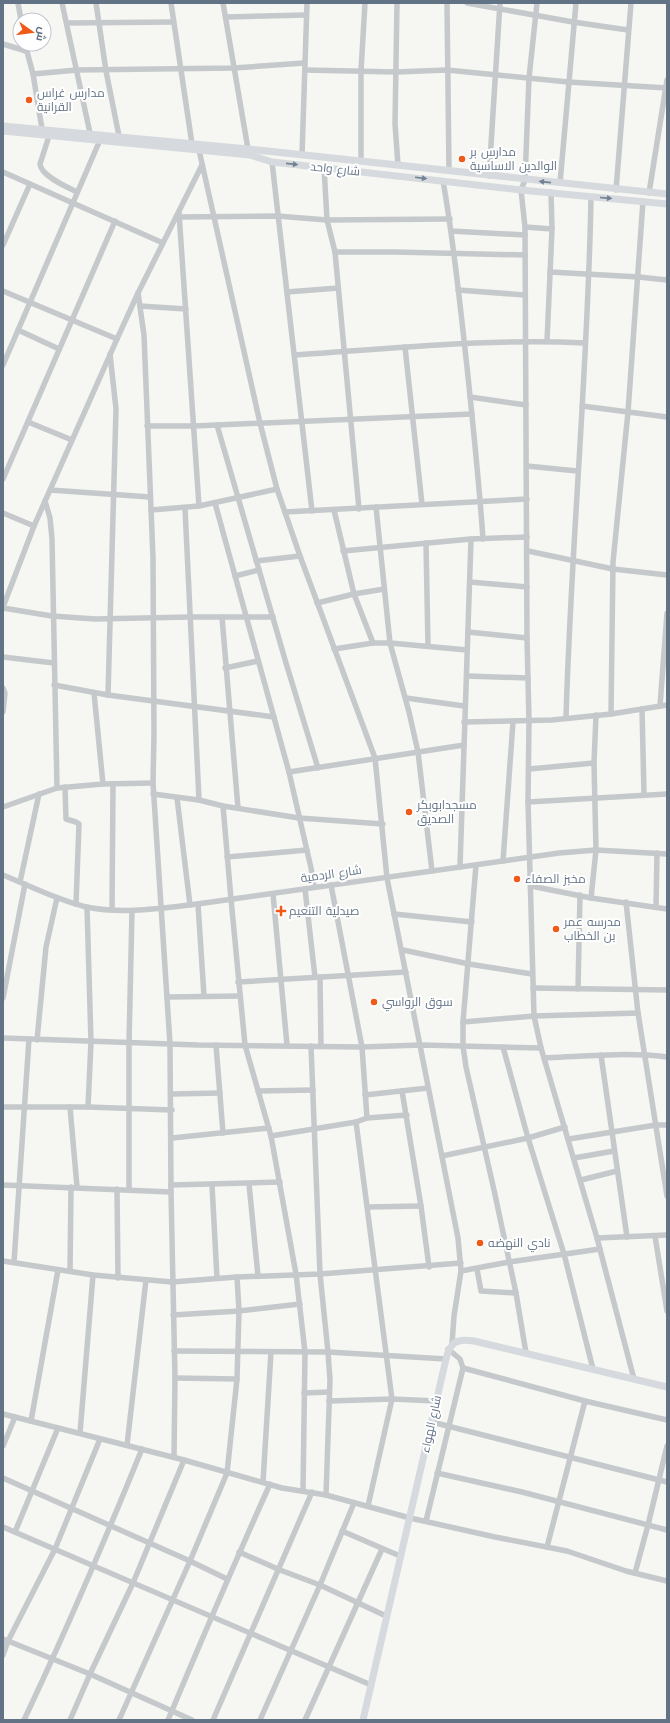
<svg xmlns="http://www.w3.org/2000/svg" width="670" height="1723" viewBox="0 0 670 1723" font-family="'Work Sans',Cairo,sans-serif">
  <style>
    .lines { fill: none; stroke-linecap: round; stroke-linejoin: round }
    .street { stroke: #c5c9cc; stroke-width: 5.5 }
    .secondary { stroke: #d6dadf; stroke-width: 7 }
    .oneway { fill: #738293 }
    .poi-dot { fill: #f05a18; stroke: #fff; stroke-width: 1.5 }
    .labels { text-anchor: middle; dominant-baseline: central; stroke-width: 4; stroke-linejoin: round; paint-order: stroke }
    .poi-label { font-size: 12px; fill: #627386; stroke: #fff; text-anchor: start }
    .street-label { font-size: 12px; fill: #627386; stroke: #fff }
  </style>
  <rect width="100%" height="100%" fill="#f6f6f2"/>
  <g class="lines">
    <g class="street">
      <polyline points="18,3 21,20"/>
      <polyline points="62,3 90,133"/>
      <polyline points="96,3 106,71 119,136"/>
      <polyline points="171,3 192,144 199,150 260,423 277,489 300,556 375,758 387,878 458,1238 461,1271 454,1316 452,1344"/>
      <polyline points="223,3 248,149"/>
      <polyline points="397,3 395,124 398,165"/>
      <polyline points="447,3 449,171"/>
      <polyline points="467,3 573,22 628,30"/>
      <polyline points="537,3 529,78 525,180 521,190 525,227 527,638 529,721 528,802 534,1016 541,1048 597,1238 634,1379"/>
      <polyline points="226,17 306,15"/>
      <polyline points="67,23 173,22"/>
      <polyline points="3,44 26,51"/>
      <polyline points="25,44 33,74 42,129"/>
      <polyline points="305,70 396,72 447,70 568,82 667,88"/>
      <polyline points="33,74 77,70 234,68 304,63"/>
      <path d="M49 136 40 164C41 176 67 187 77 192"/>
      <polyline points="302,155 307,3"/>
      <polyline points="361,161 361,71 365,3"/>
      <polyline points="272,162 312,511"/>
      <polyline points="324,167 327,220 335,252 359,509"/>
      <polyline points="3,172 163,243"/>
      <polyline points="489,176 500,3"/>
      <path d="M443 181C454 242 460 305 467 367 473 424 479 481 483 539"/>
      <polyline points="560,183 576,3"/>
      <polyline points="616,190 631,3"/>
      <polyline points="649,193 667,80"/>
      <polyline points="179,213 199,506"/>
      <polyline points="179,217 277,216 327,220 450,219"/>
      <polyline points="525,227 552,229"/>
      <polyline points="451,231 525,235"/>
      <polyline points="3,245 30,184"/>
      <polyline points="335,252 395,252 525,255"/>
      <polyline points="550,272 639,277 667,280"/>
      <polyline points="458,290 525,295"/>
      <polyline points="3,291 117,339"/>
      <polyline points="287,292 338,288"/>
      <polyline points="138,293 144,335 153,558 154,734 153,783 170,1044 171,1192 175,1378 174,1457"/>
      <polyline points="140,306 186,309"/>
      <polyline points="18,330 59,349"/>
      <polyline points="547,341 552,229 551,192"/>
      <polyline points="405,347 422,504"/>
      <path d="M295 355C392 349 488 338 585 343"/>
      <polyline points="3,365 100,140"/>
      <polyline points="470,397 526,405"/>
      <polyline points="582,406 667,417"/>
      <polyline points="28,422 72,440"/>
      <polyline points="217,425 286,663 318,768"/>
      <polyline points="147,426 194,426 472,414"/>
      <polyline points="527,466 577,471"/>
      <polyline points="3,479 115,221"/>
      <polyline points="50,490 150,497"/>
      <polyline points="45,501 50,518 52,539 57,788"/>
      <polyline points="215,503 289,772 311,868 314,887"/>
      <polyline points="376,507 390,643 409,712 418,752 432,871"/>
      <polyline points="185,508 199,800"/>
      <polyline points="151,510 199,506 277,489"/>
      <polyline points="334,510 354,594 373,643"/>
      <polyline points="285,512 527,499"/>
      <polyline points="3,513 34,526"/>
      <polyline points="426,543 428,646"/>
      <polyline points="343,551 471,539 527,537"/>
      <polyline points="528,551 613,569 667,575"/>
      <polyline points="256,561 300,556"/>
      <polyline points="235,576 259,570"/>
      <polyline points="470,582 527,587"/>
      <polyline points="317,603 354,594 384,589"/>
      <polyline points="3,607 34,526 117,339 138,293 202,165"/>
      <polyline points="3,608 52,616 95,619 190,617 273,617"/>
      <polyline points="222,617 238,808"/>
      <polyline points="468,632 527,638"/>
      <polyline points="334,649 373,643 390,643 467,650"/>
      <polyline points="3,657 54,663"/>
      <polyline points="225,668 258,661"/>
      <polyline points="467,676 528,678"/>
      <polyline points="54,685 108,695 274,717"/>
      <polyline points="3,688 5,693 3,712"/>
      <polyline points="94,693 103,784"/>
      <polyline points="108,695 116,409 110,354"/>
      <polyline points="406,698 464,706"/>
      <polyline points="660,706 667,613"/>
      <polyline points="642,709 644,794"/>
      <polyline points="611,714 613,562 628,412 643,201"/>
      <path d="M566 718C571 544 588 371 591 197"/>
      <polyline points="464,722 552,720 611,714 667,705"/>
      <polyline points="529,769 594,763"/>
      <polyline points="289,772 464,745"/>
      <polyline points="65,787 66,819 76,822 79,824 76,904"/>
      <polyline points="153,794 199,800 223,806 299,818 383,824"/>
      <polyline points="177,798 190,905"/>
      <polyline points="528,802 667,794"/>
      <polyline points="223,806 231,899 245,1045 271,1136 296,1274 305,1352 303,1491"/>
      <polyline points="3,807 57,788 103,784 153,783"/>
      <polyline points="227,857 307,850"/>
      <polyline points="503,861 513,722"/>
      <polyline points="476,865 463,1022 463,1046 466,1067 494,1190 516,1293 526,1353"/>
      <polyline points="460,867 471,539"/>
      <path d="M3 875C30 886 57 900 86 907 121 914 156 909 190 905L559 853 596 850 667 854"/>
      <polyline points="20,882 39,794"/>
      <polyline points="331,885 362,1047 367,1118"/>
      <polyline points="531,886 591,898 667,909"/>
      <polyline points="305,889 315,977"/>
      <polyline points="273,894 287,1045"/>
      <polyline points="591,898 596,850 594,763 596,715"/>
      <polyline points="626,902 638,1013 667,1196"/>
      <polyline points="198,904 204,996"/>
      <polyline points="87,907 91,1042 88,1107"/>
      <polyline points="656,907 657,853"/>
      <polyline points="112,910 113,784"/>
      <polyline points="394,914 472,922"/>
      <polyline points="403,950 469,964 532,974"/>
      <polyline points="320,977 321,1046"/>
      <polyline points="238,982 406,972"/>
      <polyline points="533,988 667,990"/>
      <polyline points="578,989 580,895"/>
      <polyline points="168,997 240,996"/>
      <polyline points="3,998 25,884"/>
      <polyline points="463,1022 534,1016 638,1013"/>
      <polyline points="3,1038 198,1045 362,1047 421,1045 541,1048"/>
      <polyline points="37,1040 46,947 57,898"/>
      <polyline points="216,1045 223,1133"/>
      <polyline points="311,1046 320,1274 328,1352 330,1380 326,1495"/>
      <polyline points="503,1047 528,1138 564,1254 593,1369"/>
      <polyline points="601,1055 627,1237"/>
      <path d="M544 1058C585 1056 626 1052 667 1057"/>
      <polyline points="258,1091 313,1090"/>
      <polyline points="402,1091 421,1206 429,1267"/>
      <polyline points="172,1094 220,1093"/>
      <polyline points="365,1095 428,1088"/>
      <polyline points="3,1107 88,1107 172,1110"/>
      <polyline points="70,1107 77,1187"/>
      <polyline points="356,1122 392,1399 368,1506"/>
      <polyline points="271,1136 356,1122 367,1118 407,1115"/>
      <polyline points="172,1138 269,1128"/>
      <polyline points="569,1139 656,1125 667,1125"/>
      <polyline points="442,1156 528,1138 565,1127"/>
      <polyline points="574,1158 614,1151"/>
      <polyline points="581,1180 617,1171"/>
      <polyline points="249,1184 258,1276"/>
      <polyline points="3,1185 171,1192"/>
      <polyline points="171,1185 280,1182"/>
      <polyline points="212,1185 217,1278"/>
      <polyline points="117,1189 118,1278"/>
      <polyline points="129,1190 129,1043 132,911"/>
      <polyline points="368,1207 421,1206"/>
      <polyline points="655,1236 667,1311"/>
      <polyline points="597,1238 667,1235"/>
      <polyline points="3,1261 93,1275 172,1282 237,1277 320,1274 461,1263"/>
      <polyline points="14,1262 29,1039"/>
      <polyline points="477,1269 481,1291 516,1293"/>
      <polyline points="70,1271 71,1187"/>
      <polyline points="461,1271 509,1262 600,1249"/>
      <polyline points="173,1315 239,1311 300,1304"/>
      <polyline points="174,1351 328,1352 446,1359"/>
      <polyline points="463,1368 585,1401 667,1420"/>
      <polyline points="175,1378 237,1379"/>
      <polyline points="304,1393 329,1392"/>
      <polyline points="329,1401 392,1399 436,1401"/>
      <polyline points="3,1414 184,1460 282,1488 326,1495 410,1518 495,1537 567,1551 626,1571 667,1581"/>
      <polyline points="31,1421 58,1270"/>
      <polyline points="432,1422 667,1482"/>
      <polyline points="80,1433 93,1275"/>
      <polyline points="127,1445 146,1280"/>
      <polyline points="3,1446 15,1417"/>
      <polyline points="437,1473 522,1492 667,1530"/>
      <polyline points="3,1478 190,1561 227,1579"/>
      <polyline points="263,1482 271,1352"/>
      <polyline points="426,1521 463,1368 460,1359 448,1349"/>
      <polyline points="3,1527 371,1685"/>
      <polyline points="342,1531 400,1556"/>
      <polyline points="15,1532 58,1428"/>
      <polyline points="547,1547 585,1401"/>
      <polyline points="239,1552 280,1570 320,1585 386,1616"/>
      <polyline points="635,1573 648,1525 667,1446"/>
      <polyline points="3,1639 90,1674 192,1720"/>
      <polyline points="3,1655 8,1641 55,1549 100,1439"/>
      <path d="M24 1720C66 1631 105 1540 142 1449"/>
      <polyline points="70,1720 90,1674 133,1583 184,1460"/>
      <polyline points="119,1720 190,1561 227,1473 237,1379 239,1311 237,1277"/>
      <path d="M168 1720C201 1641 235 1562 270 1484"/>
      <polyline points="213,1720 312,1492"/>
      <polyline points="260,1720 320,1585 354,1503"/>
      <polyline points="305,1720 382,1549"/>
    </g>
    <g class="secondary">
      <polyline points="3,126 248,149 667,194"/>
      <polyline points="3,131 250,155 272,162 521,190 667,204"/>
      <path d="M363 1720 446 1359C450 1342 457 1338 474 1341L667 1387"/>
    </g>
  </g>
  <defs><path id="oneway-solid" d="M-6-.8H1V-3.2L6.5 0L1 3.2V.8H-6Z"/></defs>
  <g class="oneway">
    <use href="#oneway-solid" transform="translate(292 164) rotate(6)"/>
    <use href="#oneway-solid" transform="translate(421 178) rotate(7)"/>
    <use href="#oneway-solid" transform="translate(545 182) rotate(-174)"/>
    <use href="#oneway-solid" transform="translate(606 198) rotate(5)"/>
  </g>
  <g class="poi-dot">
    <circle cx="29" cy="100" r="4"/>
    <circle cx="462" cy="159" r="4"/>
    <circle cx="409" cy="812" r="4"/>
    <circle cx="517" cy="879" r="4"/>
    <path d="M279 905h4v4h4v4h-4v4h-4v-4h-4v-4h4z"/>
    <circle cx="556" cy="929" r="4"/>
    <circle cx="374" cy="1002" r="4"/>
    <circle cx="480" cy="1243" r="4"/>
  </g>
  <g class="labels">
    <g class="poi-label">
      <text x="37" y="93">مدارس غراس<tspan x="37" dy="14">القرانية</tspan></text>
      <text x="470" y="152">مدارس بر<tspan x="470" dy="14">الوالدين الاساسية</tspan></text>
      <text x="417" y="805">مسجدابوبكر<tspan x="417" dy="14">الصديق</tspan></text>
      <text x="525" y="879">مخبز الصفاء</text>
      <text x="289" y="911">صيدلية التنعيم</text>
      <text x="564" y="922">مدرسه عمر<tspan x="564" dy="14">بن الخطاب</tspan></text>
      <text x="382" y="1002">سوق الرواسي</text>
      <text x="488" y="1243">نادي النهضه</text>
    </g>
    <g class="street-label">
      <text transform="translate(335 169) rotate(6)">شارع واحد</text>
      <text transform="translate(331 874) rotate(-8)">شارع الردمية</text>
      <text transform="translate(431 1424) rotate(-78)">شارع الهواء</text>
    </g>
  </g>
  <rect width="670" height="1723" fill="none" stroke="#627386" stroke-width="8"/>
  <g transform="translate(32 32) rotate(104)"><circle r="19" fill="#ffffff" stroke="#c0c7cf"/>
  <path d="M0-3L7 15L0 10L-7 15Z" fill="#f05a18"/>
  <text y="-6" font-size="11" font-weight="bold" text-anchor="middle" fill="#627386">ش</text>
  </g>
</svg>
